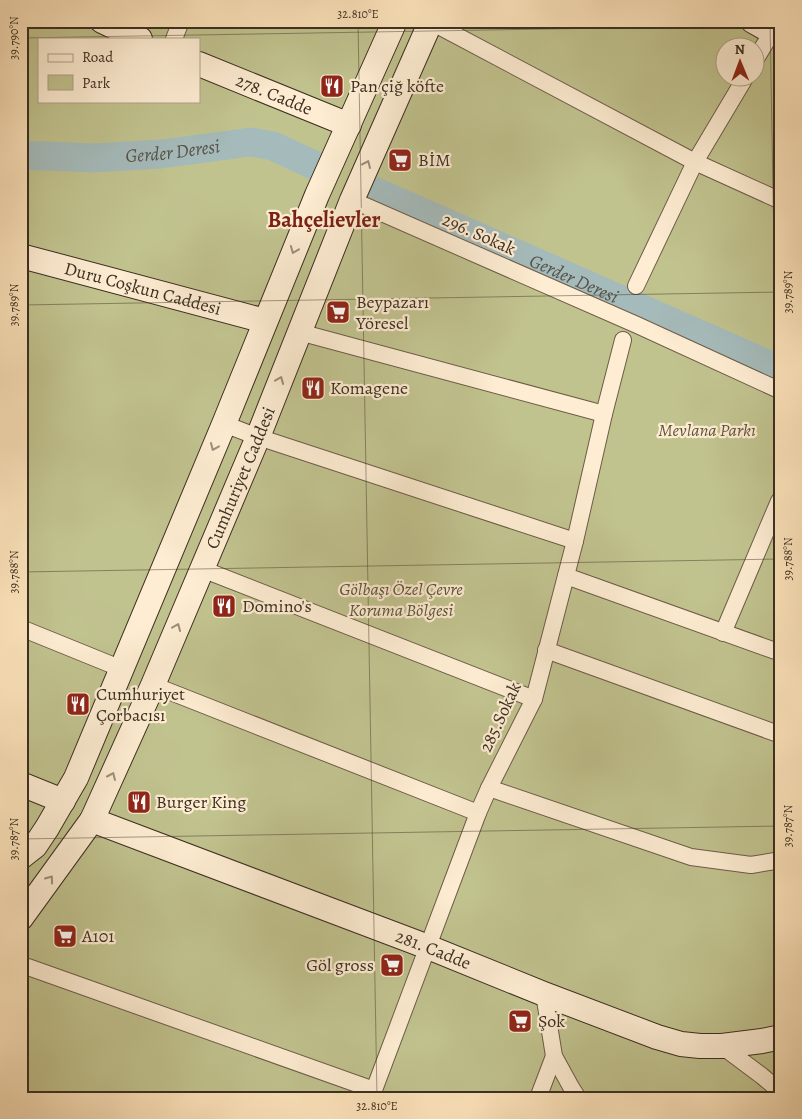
<svg xmlns="http://www.w3.org/2000/svg" width="802" height="1119" viewBox="0 0 802 1119" font-family="Alegreya,serif">
  <style>
    .green { fill: #c1c38f; stroke: #7e7958; fill-rule: evenodd }
    .lines { fill: none; stroke-linecap: round; stroke-linejoin: round }
    .river { stroke: #a5bbbb; stroke-width: 29 }
    .street-casing { stroke: #6c5c48; stroke-width: 18 }
    .secondary-casing { stroke: #3c2f21; stroke-width: 26 }
    .street { stroke: #feedd3; stroke-width: 16 }
    .secondary { stroke: #feedd3; stroke-width: 24 }
    .oneway { stroke: #9d8e7a }
    .ticks { fill: none; stroke: #3c2f21; stroke-width: 1; stroke-opacity: 0.45 }
    .labels { text-anchor: middle; dominant-baseline: central; stroke-width: 4.5; stroke-linejoin: round; paint-order: stroke }
    .poi-label { font-size: 18px; fill: #3c2f21; stroke: #feedd3; text-anchor: start }
    .street-label { font-size: 18px; fill: #3c2f21; stroke: #feedd3 }
    .park-label { font-size: 18px; font-style: italic; fill: #5d543c; stroke: #feedd3 }
    .water-label { font-size: 19px; font-style: italic; fill: #565248; stroke: #feedd3 }
    .district-label { font-size: 22px; font-weight: bold; fill: #7a1f14; stroke: #feedd3 }
    .neatline { fill: none; stroke: #3c2f21; stroke-width: 2 }
    .ticks-label { font-size: 12px; text-anchor: middle; fill: #3c2f21 }
  </style>
  <rect width="100%" height="100%" fill="#fde3bb"/>
  <filter id="stains"><feTurbulence type="fractalNoise" baseFrequency=".004" numOctaves="4"/><feColorMatrix values="0 0 0 0 .2 0 0 0 0 .09 0 0 0 0 .02 0 0 0 .5 -.17"/></filter>
  <radialGradient id="worn" r=".72"><stop offset=".6" stop-color="#630" stop-opacity="0"/><stop offset="1" stop-color="#630" stop-opacity=".3"/></radialGradient>
  <path class="green" d="M21 21H781V1098H21ZM39 39H199V101H39ZM724 48H754V78H724Z"/>
  <g class="lines">
    <g class="river">
      <path id="s1" d="M21 155 94 158 161 154 251 142 273 146 320 168"/>
      <path id="s2" d="M367 188 781 370"/>
    </g>
    <g class="street-casing">
      <g id="street">
        <polyline points="431,22 695,162 781,201"/>
        <polyline points="174,39 181,21"/>
        <polyline points="754,62 772,32 780,21"/>
        <polyline points="352,200 637,325 781,391"/>
        <polyline points="636,286 695,162 745,78"/>
        <polyline points="299,332 604,414"/>
        <polyline points="224,424 258,437 575,541"/>
        <polyline points="202,569 534,699"/>
        <polyline points="566,576 781,653"/>
        <polyline points="21,628 122,669"/>
        <polyline points="723,633 779,501 781,500"/>
        <polyline points="546,650 781,735"/>
        <polyline points="153,685 478,813"/>
        <polyline points="489,788 691,857 751,865 781,860"/>
        <polyline points="21,967 28,967 374,1090"/>
        <polyline points="544,994 554,1056 571,1087 578,1098"/>
        <polyline points="722,1046 762,1076 781,1092"/>
        <polyline points="371,1098 478,813 489,788 534,699 575,541 604,414 623,340"/>
        <polyline points="538,1098 554,1056"/>
      </g>
    </g>
    <g class="secondary-casing">
      <g id="secondary">
        <polyline points="102,21 140,39"/>
        <polyline points="753,21 781,37"/>
        <path id="s3" d="M199 64 349 125"/>
        <path id="s4" d="M21 256 265 321"/>
        <polyline points="21,784 63,801"/>
        <path id="s5" d="M92 820 428 947 544 994 657 1037 681 1044 700 1046H722L762 1041 781 1037"/>
        <polyline points="21,857 35,846 47,828 76,778 224,424 317,195 395,21"/>
        <path id="s6" d="M21 918 92 820 153 685 258 437 352 200 431 21"/>
      </g>
    </g>
    <use href="#street" class="street"/>
    <use href="#secondary" class="secondary"/>
  </g>
  <defs><path id="oneway-chevron" d="M-2-3.5L2.5 0L-2 3.5" fill="none" stroke-width="1.6" stroke-linecap="round" stroke-linejoin="round" transform="scale(1.25)"/></defs>
  <g class="oneway">
    <use href="#oneway-chevron" transform="translate(367 164) rotate(-66)"/>
    <use href="#oneway-chevron" transform="translate(294 250) rotate(112)"/>
    <use href="#oneway-chevron" transform="translate(280 380) rotate(-68)"/>
    <use href="#oneway-chevron" transform="translate(214 447) rotate(113)"/>
    <use href="#oneway-chevron" transform="translate(177 627) rotate(-67)"/>
    <use href="#oneway-chevron" transform="translate(112 776) rotate(-66)"/>
    <use href="#oneway-chevron" transform="translate(50 879) rotate(-54)"/>
  </g>
  <path class="ticks" d="M358 21 377 1098M770 21 781 645M21 38 781 25M21 305 781 292M21 572 781 559M21 839 781 826M501 1098 781 1093"/>
  <defs>
    <g id="restaurant-square" transform="scale(1.25)"><rect x="-9" y="-9" width="18" height="18" rx="4" fill="#8f2418" stroke="#feedd3"/><path d="M-5-6h1v4h1v-4h1v4h1v-4h1v5L-1.5 .5V6h-2V.5L-5-1ZM5-6V6H3V1.5H1.5Q1.5-4 5-6Z" fill="#fff"/></g>
    <g id="supermarket-square" transform="scale(1.25)"><rect x="-9" y="-9" width="18" height="18" rx="4" fill="#8f2418" stroke="#feedd3"/><path d="M-6-5.5h2.5l.6 2H6L4.5 2H-2.5L-4.4-4H-6ZM-1.5 3.2a1.3 1.3 0 1 0 .1 0ZM3 3.2a1.3 1.3 0 1 0 .1 0Z" fill="#fff"/></g>
  </defs>
  <g fill-rule="evenodd">
    <use href="#restaurant-square" x="332" y="86"/>
    <use href="#supermarket-square" x="400" y="160"/>
    <use href="#supermarket-square" x="338" y="312"/>
    <use href="#restaurant-square" x="313" y="388"/>
    <use href="#restaurant-square" x="224" y="606"/>
    <use href="#restaurant-square" x="78" y="704"/>
    <use href="#restaurant-square" x="139" y="802"/>
    <use href="#supermarket-square" x="65" y="936"/>
    <use href="#supermarket-square" x="392" y="965"/>
    <use href="#supermarket-square" x="520" y="1021"/>
  </g>
  <g class="labels">
    <g class="poi-label">
      <text x="350" y="86">Pan çiğ köfte</text>
      <text x="418" y="160">BİM</text>
      <text x="356" y="302">Beypazarı<tspan x="356" dy="21">Yöresel</tspan></text>
      <text x="330" y="388">Komagene</text>
      <text x="242" y="606">Domino's</text>
      <text x="96" y="694">Cumhuriyet<tspan x="96" dy="21">Çorbacısı</tspan></text>
      <text x="156" y="802">Burger King</text>
      <text x="82" y="936">A101</text>
      <text x="374" y="965" text-anchor="end">Göl gross</text>
      <text x="538" y="1021">Şok</text>
    </g>
    <g class="street-label">
      <text stroke="none"><textPath href="#s3" startOffset="81">278. Cadde</textPath></text>
      <text transform="translate(479 234) rotate(24)">296. Sokak</text>
      <text stroke="none"><textPath href="#s4" startOffset="126">Duru Coşkun Caddesi</textPath></text>
      <text stroke="none"><textPath href="#s6" startOffset="494">Cumhuriyet Caddesi</textPath></text>
      <text transform="translate(500 717) rotate(-65)">285.Sokak</text>
      <text stroke="none"><textPath href="#s5" startOffset="365">281. Cadde</textPath></text>
    </g>
    <g class="park-label">
      <text x="707" y="430">Mevlana Parkı</text>
      <text x="401" y="589">Gölbaşı Özel Çevre<tspan x="401" dy="21">Koruma Bölgesi</tspan></text>
    </g>
    <g class="water-label">
      <text stroke="none"><textPath href="#s1" startOffset="152">Gerder Deresi</textPath></text>
      <text stroke="none"><textPath href="#s2" startOffset="226">Gerder Deresi</textPath></text>
    </g>
    <g class="district-label">
      <text x="324" y="220">Bahçelievler</text>
    </g>
  </g>
  <rect width="802" height="1119" fill="none" stroke="#fde3bb" stroke-width="55"/>
  <rect x="38" y="38" width="162" height="65" fill="#feedd3" stroke="#b0a18c"/>
  <rect x="48" y="54" width="25" height="8" fill="#feedd3" stroke="#b0a18c"/>
  <text x="82" y="62" font-size="15" fill="#3c2f21">Road</text>
  <rect x="48" y="75" width="25" height="15" fill="#c1c38f" stroke="#b0a18c"/>
  <text x="82" y="88" font-size="15" fill="#3c2f21">Park</text>
  <g transform="translate(740 62) rotate(359)"><circle r="24" fill="#feedd3" stroke="#b0a18c"/>
  <path d="M0-4L9 19L0 12L-9 19Z" fill="#8f2418"/>
  <text y="-8" font-size="14" font-weight="bold" text-anchor="middle" fill="#3c2f21">N</text>
  </g>
  <rect x="28" y="28" width="746" height="1064" class="neatline"/>
  <g class="ticks-label">
    <text x="358" y="18">32.810°E</text>
    <text transform="translate(14 38) rotate(-90)" y="4">39.790°N</text>
    <text transform="translate(788 292) rotate(-90)" y="4">39.789°N</text>
    <text transform="translate(14 305) rotate(-90)" y="4">39.789°N</text>
    <text transform="translate(788 559) rotate(-90)" y="4">39.788°N</text>
    <text transform="translate(14 572) rotate(-90)" y="4">39.788°N</text>
    <text transform="translate(788 826) rotate(-90)" y="4">39.787°N</text>
    <text transform="translate(14 839) rotate(-90)" y="4">39.787°N</text>
    <text x="377" y="1110">32.810°E</text>
  </g>
  <rect width="100%" height="100%" filter="url(#stains)"/>
  <rect width="100%" height="100%" fill="url(#worn)"/>
</svg>
